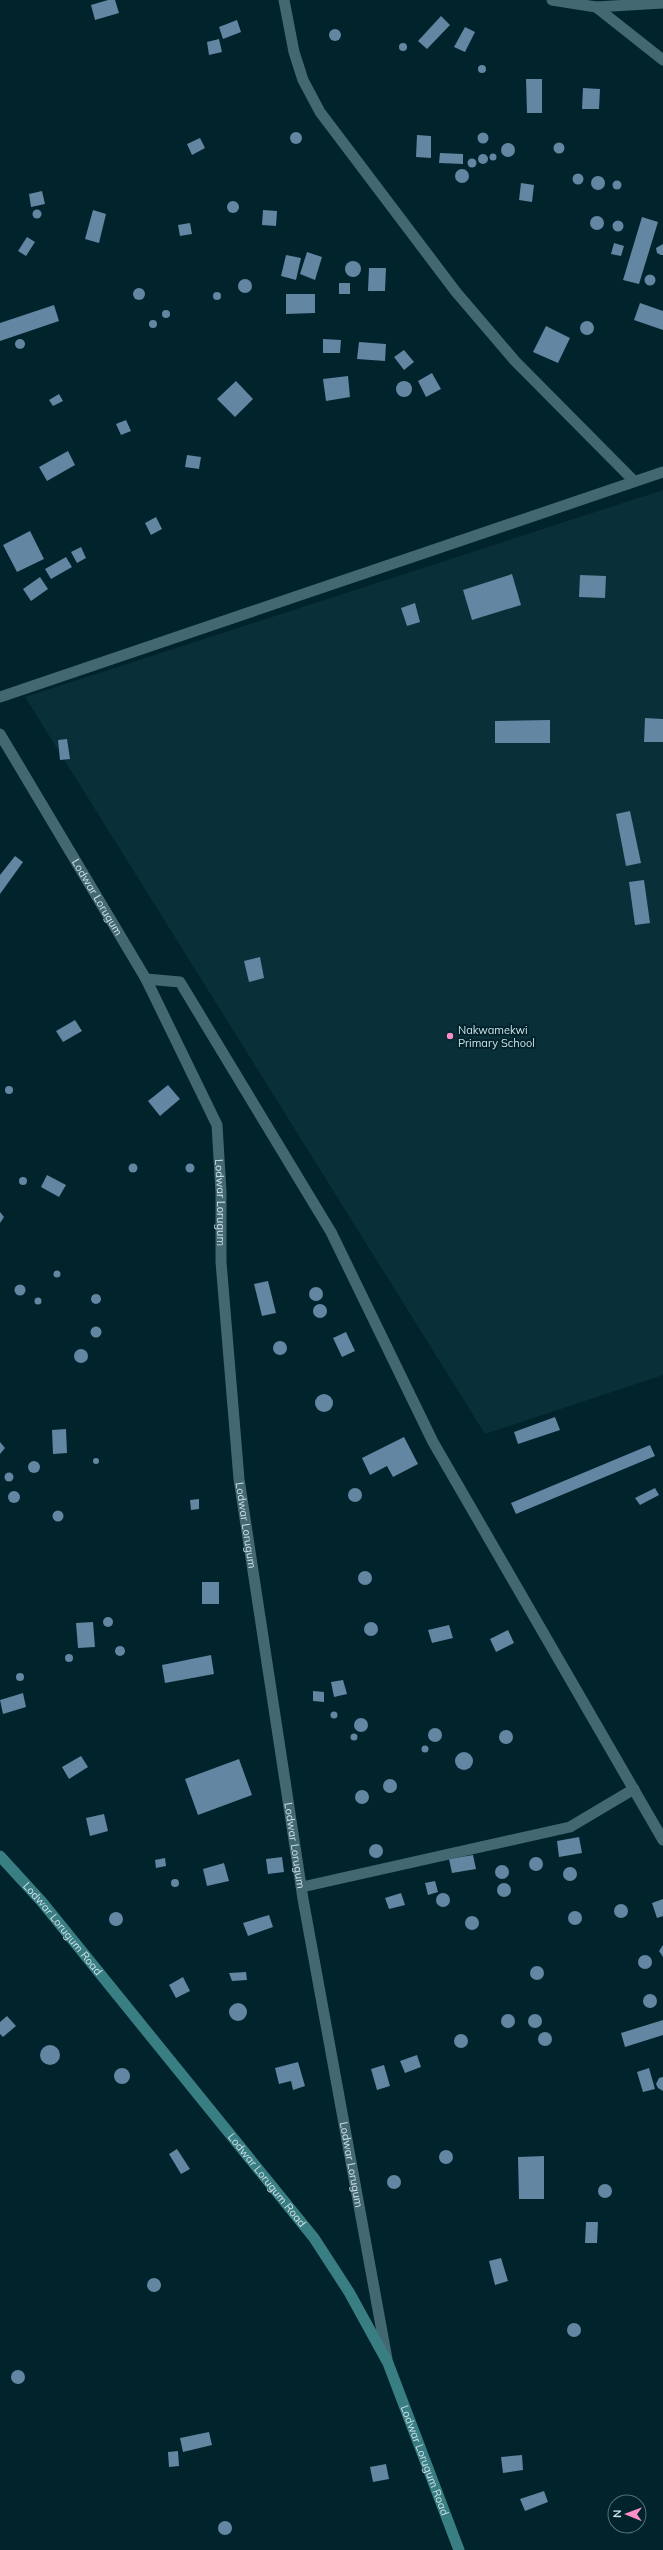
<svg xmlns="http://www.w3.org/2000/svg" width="663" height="2550" viewBox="0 0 663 2550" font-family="Mulish,sans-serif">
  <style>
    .built { fill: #092f38 }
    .building { fill: #6386a3 }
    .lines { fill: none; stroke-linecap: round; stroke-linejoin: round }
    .minor { stroke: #436872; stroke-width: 11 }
    .tertiary { stroke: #436872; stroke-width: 11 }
    .secondary { stroke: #397e83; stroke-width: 11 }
    .poi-dot { fill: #fc8fc3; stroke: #00232c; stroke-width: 1.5 }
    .labels { text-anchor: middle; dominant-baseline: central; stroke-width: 4; stroke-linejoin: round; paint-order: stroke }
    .street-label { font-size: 11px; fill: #cde0e6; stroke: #00232c }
    .poi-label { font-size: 11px; fill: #cde0e6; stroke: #00232c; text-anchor: start }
  </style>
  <rect width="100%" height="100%" fill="#00232c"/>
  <polygon class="built" points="663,490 663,1375 485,1434 25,697"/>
  <g class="building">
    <polygon points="108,0 115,0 119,13 95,20 91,5"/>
    <polygon points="441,16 450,25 427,49 418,41"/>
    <polygon points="237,20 241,32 223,39 219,27"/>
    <polygon points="465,27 475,32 465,52 454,47"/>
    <circle cx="335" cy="35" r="6"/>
    <polygon points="219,39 222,52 209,55 207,42"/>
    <circle cx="403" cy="47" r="4"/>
    <circle cx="482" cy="69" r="4"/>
    <polygon points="526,79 542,79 542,113 527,113"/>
    <polygon points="583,88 600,89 599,109 582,109"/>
    <circle cx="296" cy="138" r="6"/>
    <circle cx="483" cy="138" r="5.5"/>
    <polygon points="417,135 431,136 431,158 416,157"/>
    <polygon points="200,138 205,148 192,155 187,144"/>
    <circle cx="559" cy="148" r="5.5"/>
    <circle cx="508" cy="150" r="7"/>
    <polygon points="440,153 463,154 463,164 439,163"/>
    <circle cx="493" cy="157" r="3.5"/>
    <circle cx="483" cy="159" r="5"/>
    <circle cx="472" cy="163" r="4.5"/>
    <circle cx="462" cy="176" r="7"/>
    <circle cx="578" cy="179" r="5.5"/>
    <circle cx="598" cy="183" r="7"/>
    <circle cx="617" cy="185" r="4.5"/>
    <polygon points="521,183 534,185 532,202 519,200"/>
    <polygon points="42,191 45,204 31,207 29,194"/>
    <circle cx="233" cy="207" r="6"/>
    <circle cx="37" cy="214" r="4.5"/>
    <polygon points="93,210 106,214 99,243 85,239"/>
    <polygon points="263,210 277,211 276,226 262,225"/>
    <circle cx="597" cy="223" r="7"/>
    <polygon points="642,217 658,222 639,284 623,280"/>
    <circle cx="618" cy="226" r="5.5"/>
    <polygon points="190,223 192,234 180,236 178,225"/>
    <polygon points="27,237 35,242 26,256 18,251"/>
    <polygon points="614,243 624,246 621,256 611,254"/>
    <polygon points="663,244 663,255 661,255 657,253 656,248"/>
    <polygon points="307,252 322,257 315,280 300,274"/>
    <polygon points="286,255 301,258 296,280 281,276"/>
    <circle cx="353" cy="269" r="8"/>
    <polygon points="369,268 386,268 385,291 368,291"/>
    <circle cx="650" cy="280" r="5.5"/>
    <circle cx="245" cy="286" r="7"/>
    <rect x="339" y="283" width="11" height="11"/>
    <circle cx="139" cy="294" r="6"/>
    <circle cx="217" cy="296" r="4"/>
    <polygon points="286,294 315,294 315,313 286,314"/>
    <polygon points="640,303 663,311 663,330 634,320"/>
    <polygon points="54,305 59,321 0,341 0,323"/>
    <circle cx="166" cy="314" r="4"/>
    <circle cx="153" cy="324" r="4"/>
    <circle cx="587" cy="328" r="7"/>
    <polygon points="546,326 570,338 558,363 533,352"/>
    <polygon points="323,339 341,340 340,353 323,353"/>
    <circle cx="20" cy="344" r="5"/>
    <polygon points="359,342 386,344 385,361 357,359"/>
    <polygon points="404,350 414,362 404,370 394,357"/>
    <polygon points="432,373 441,389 426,397 418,381"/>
    <polygon points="348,376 350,397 326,401 323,379"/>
    <polygon points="236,381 253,399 235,417 217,399"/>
    <circle cx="404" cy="389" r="8"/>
    <polygon points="59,394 63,401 53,406 49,400"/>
    <polygon points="126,420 131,431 121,435 116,424"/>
    <polygon points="68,451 75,465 47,481 39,467"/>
    <polygon points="187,455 201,457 199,469 185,467"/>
    <polygon points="156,517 162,529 151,535 145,523"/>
    <polygon points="30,531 44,559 17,572 3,545"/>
    <polygon points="81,547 86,558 77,563 71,552"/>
    <polygon points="66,557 72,567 51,579 45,569"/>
    <polygon points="512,574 521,605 472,620 463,590"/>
    <polygon points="580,575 606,576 605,598 579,597"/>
    <polygon points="40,577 48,589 31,601 23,589"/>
    <polygon points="415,603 420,622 407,626 401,608"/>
    <polygon points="645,718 663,719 663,742 644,742"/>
    <polygon points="550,720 550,743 495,743 495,721"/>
    <polygon points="67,739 70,759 60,760 58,740"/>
    <polygon points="630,811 641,863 626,866 616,814"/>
    <polygon points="15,856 23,862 0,894 0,875"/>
    <polygon points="644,880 650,923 635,925 629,882"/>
    <polygon points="260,957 264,978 249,982 244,961"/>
    <polygon points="75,1020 82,1031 63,1042 56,1031"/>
    <polygon points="168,1085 180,1099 160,1116 148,1101"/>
    <circle cx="9" cy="1090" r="4"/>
    <circle cx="190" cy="1168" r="4.5"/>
    <circle cx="133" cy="1168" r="4.5"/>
    <polygon points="47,1175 66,1185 59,1197 41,1187"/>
    <circle cx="23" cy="1181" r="4"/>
    <polygon points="0,1212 4,1217 0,1223"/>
    <circle cx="57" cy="1274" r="3.5"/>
    <polygon points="268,1281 276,1313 262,1316 254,1284"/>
    <circle cx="20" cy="1290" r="5.5"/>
    <circle cx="316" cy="1294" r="7"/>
    <circle cx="96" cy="1299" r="5"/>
    <circle cx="38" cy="1301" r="3.5"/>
    <circle cx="320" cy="1311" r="7"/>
    <circle cx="96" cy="1332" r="5.5"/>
    <polygon points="346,1332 355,1351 342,1357 333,1338"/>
    <circle cx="280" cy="1348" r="7"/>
    <circle cx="81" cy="1356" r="7"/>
    <circle cx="324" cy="1403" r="9"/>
    <polygon points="555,1417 560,1430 518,1444 514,1432"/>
    <polygon points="66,1429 67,1453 53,1454 52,1430"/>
    <polygon points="404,1437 418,1464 393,1477 387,1466 370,1475 362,1458"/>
    <polygon points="0,1442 5,1448 0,1454"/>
    <polygon points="650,1445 655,1456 516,1514 511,1503"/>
    <circle cx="96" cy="1461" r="3"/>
    <circle cx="34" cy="1467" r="6"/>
    <circle cx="9" cy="1477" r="4.5"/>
    <polygon points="655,1488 659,1495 640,1505 635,1498"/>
    <circle cx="355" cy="1495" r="7"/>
    <circle cx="14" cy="1497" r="6"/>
    <polygon points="199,1499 199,1509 191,1510 190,1500"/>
    <circle cx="58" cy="1516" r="5.5"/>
    <circle cx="365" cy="1578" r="7"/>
    <rect x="202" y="1582" width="17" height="22"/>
    <circle cx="108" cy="1622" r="5"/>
    <polygon points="93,1622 95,1647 78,1648 76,1623"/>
    <circle cx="371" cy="1629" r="7"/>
    <polygon points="449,1625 453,1638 432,1643 428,1630"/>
    <polygon points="508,1630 514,1643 496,1652 490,1639"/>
    <circle cx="120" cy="1651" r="5"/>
    <circle cx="69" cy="1658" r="4"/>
    <polygon points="211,1655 214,1674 165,1683 162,1665"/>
    <circle cx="20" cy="1677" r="4"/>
    <polygon points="343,1680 347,1694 334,1697 331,1682"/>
    <polygon points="313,1691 324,1692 324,1702 313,1701"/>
    <polygon points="23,1693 26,1707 3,1714 0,1700"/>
    <circle cx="334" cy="1715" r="3.5"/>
    <circle cx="361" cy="1725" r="7"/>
    <circle cx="435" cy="1735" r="7"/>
    <circle cx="506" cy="1737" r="7"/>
    <circle cx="354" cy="1737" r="3.5"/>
    <circle cx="425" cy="1749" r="3.5"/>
    <circle cx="464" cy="1761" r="9"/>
    <polygon points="81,1756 88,1767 69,1779 62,1767"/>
    <polygon points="239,1759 252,1795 198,1815 185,1779"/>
    <circle cx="390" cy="1786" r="7"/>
    <circle cx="362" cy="1797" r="7"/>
    <polygon points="104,1814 108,1831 90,1836 86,1818"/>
    <polygon points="579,1837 582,1853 559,1857 557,1841"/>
    <circle cx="376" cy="1851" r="7"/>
    <polygon points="473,1855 476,1869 452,1873 449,1859"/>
    <polygon points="282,1857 284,1872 268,1874 266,1859"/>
    <circle cx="536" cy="1864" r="7"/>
    <polygon points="165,1858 166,1866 156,1868 155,1860"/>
    <polygon points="224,1863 229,1881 207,1886 203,1869"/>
    <circle cx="502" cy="1872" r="7"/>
    <circle cx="570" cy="1874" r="7"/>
    <circle cx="175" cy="1883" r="4"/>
    <polygon points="435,1881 438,1892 428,1895 425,1883"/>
    <circle cx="504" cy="1890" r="7"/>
    <polygon points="401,1893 405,1905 389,1909 385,1898"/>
    <circle cx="443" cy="1900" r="7"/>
    <polygon points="663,1899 663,1916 657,1918 652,1903"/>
    <circle cx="621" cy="1911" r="7"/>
    <circle cx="575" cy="1918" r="7"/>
    <circle cx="116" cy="1919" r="7"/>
    <polygon points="269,1915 273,1927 248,1936 243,1923"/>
    <circle cx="472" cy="1923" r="7"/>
    <polygon points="663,1945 663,1957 659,1951"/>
    <circle cx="645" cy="1962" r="7"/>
    <circle cx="537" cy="1973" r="7"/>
    <polygon points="246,1972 247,1980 232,1981 229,1973"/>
    <polygon points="183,1977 190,1991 176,1998 169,1985"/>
    <circle cx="650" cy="2001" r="7"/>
    <circle cx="238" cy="2012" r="9"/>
    <circle cx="535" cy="2021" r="7"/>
    <circle cx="508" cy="2021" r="7"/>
    <polygon points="7,2016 16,2026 3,2037 0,2034 0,2022"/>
    <polygon points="663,2020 663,2035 625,2047 621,2033"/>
    <circle cx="545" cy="2039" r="7"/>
    <circle cx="461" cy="2041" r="7"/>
    <circle cx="50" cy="2055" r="10"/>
    <polygon points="417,2055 421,2067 405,2073 400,2061"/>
    <polygon points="298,2062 305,2086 293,2090 291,2081 279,2084 275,2068"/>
    <polygon points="384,2065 390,2086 377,2090 371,2069"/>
    <polygon points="649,2068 655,2089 643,2092 637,2072"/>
    <circle cx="122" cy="2076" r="8"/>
    <polygon points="663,2077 663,2091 658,2088 656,2084 659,2078"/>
    <polygon points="177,2149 190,2169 181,2174 169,2154"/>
    <circle cx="446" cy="2157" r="7"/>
    <polygon points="544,2156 544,2199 519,2199 518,2157"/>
    <circle cx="394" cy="2182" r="7"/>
    <circle cx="605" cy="2191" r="7"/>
    <polygon points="586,2222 598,2222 597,2243 585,2243"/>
    <polygon points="501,2258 508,2281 495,2285 489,2261"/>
    <circle cx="154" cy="2285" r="7"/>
    <circle cx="574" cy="2330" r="7"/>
    <circle cx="18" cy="2377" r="7"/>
    <polygon points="209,2432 212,2445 183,2452 180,2438"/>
    <polygon points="178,2451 179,2466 169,2467 168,2452"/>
    <polygon points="522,2455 523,2470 503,2473 501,2457"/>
    <polygon points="386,2464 389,2479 373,2482 370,2467"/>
    <polygon points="544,2491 548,2502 525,2511 520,2499"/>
    <circle cx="225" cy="2528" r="7"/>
  </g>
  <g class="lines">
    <g class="minor">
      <polyline points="284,0 294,52 303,80 320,112 456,292 515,361 634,481"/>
      <polyline points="552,0 596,7 663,3"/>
      <polyline points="596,7 663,60"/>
      <polyline points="0,697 663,472"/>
      <path id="s1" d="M146 979 217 1125 221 1192V1262L239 1479 303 1899 387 2359"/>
      <polyline points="146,979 180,982 331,1232 433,1442 663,1840"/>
      <polyline points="302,1887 570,1827 634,1789"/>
    </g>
    <path class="tertiary" id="s2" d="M0 734 146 979"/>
    <path class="secondary" id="s3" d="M0 1856 42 1902 314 2238 349 2292 388 2363 459 2550"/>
  </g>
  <circle class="poi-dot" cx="450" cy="1036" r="4"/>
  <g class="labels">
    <g class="street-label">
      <text stroke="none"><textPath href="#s2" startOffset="190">Lodwar Lorugum</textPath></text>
      <text stroke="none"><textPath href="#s1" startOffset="240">Lodwar Lorugum</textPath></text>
      <text stroke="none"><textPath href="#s1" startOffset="564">Lodwar Lorugum</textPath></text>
      <text stroke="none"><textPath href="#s1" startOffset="888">Lodwar Lorugum</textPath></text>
      <text stroke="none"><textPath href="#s3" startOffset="96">Lodwar Lorugum Road</textPath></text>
      <text stroke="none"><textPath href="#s1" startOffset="1212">Lodwar Lorugum</textPath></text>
      <text stroke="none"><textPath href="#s3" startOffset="420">Lodwar Lorugum Road</textPath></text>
      <text stroke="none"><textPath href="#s3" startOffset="744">Lodwar Lorugum Road</textPath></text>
    </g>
    <g class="poi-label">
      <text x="458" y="1030">Nakwamekwi<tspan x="458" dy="13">Primary School</tspan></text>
    </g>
  </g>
  <g transform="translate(627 2514) rotate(271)"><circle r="19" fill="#00232c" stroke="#526f76"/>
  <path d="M0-3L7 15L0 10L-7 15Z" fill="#fc8fc3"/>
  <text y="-6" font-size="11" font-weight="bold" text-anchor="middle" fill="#cde0e6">N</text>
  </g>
</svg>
